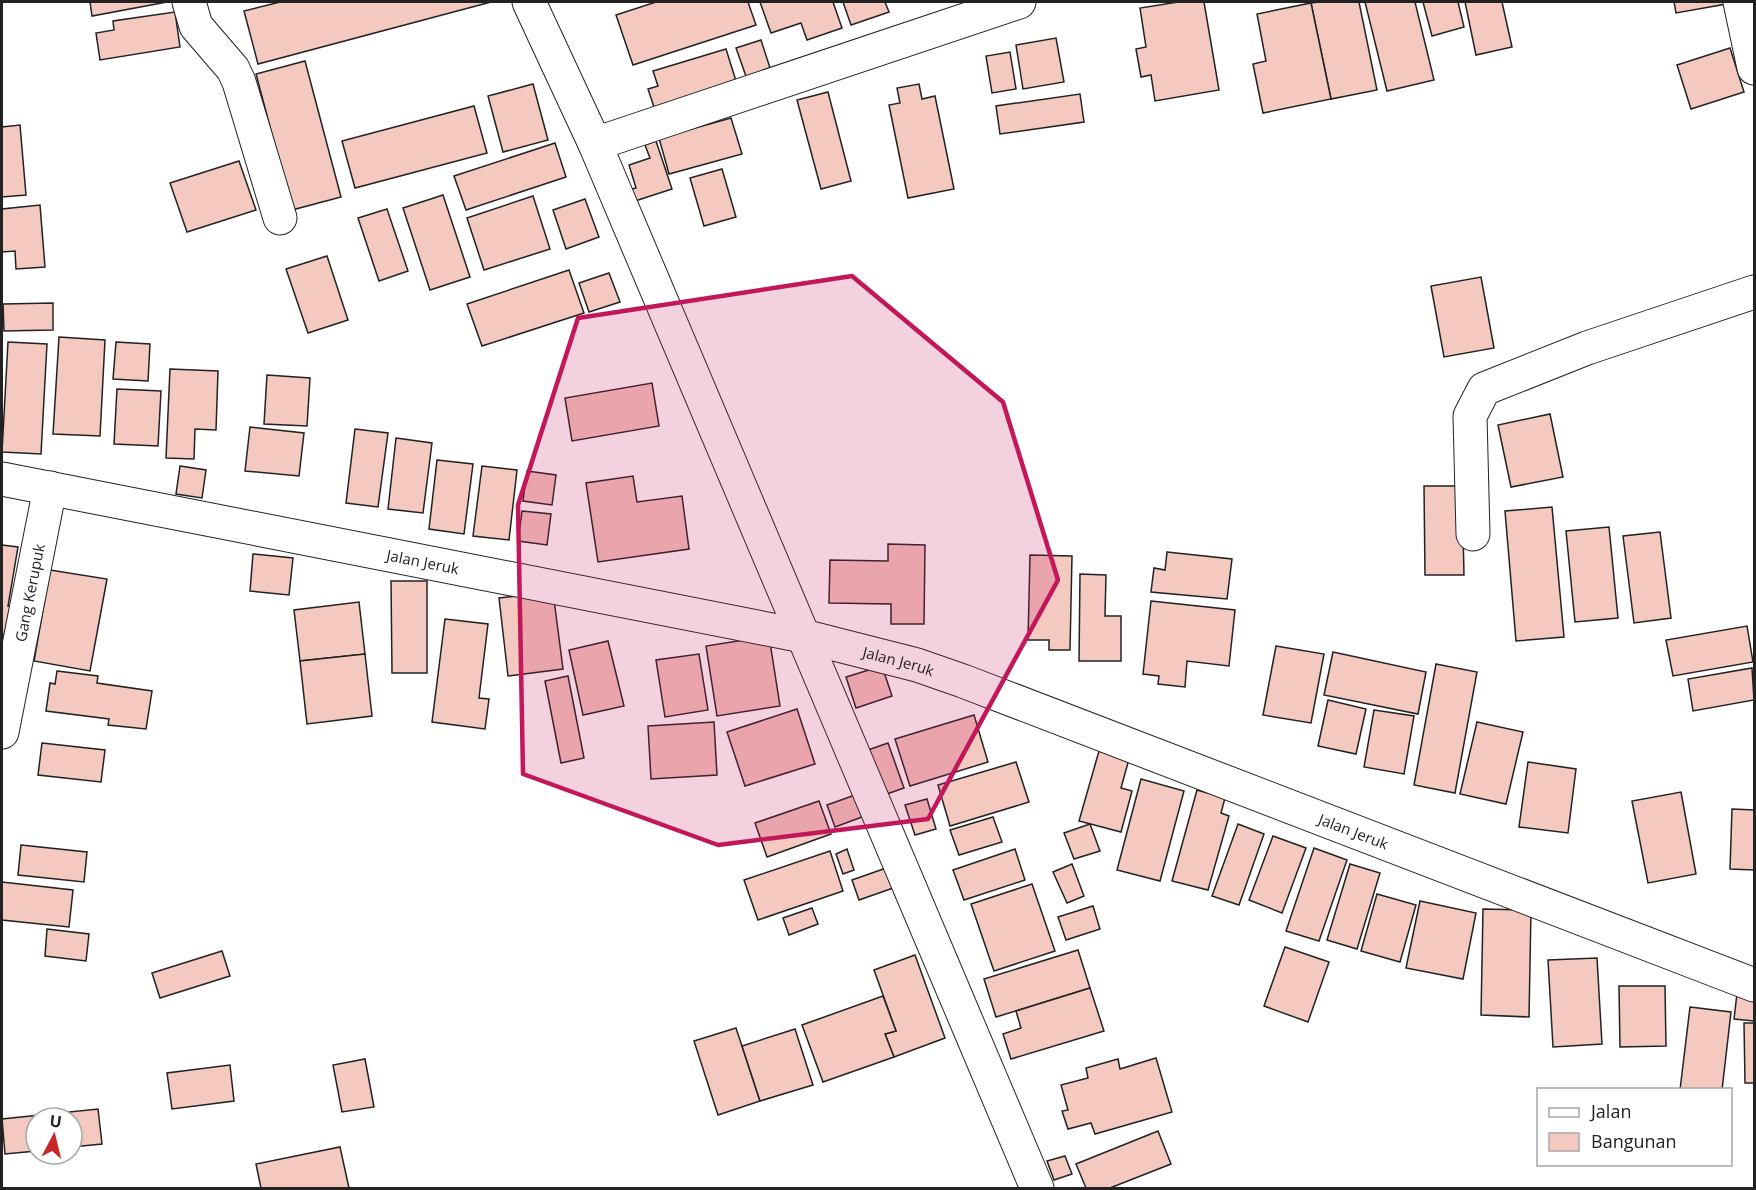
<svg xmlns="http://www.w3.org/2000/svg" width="1756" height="1190" viewBox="0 0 1756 1190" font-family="'Open Sans',sans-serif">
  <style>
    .building { fill: #f3c9c0; stroke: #222; stroke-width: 1.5 }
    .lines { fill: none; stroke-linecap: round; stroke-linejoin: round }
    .minor-casing { stroke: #222; stroke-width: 35 }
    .minor { stroke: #fff; stroke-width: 33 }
    .marked { fill: #c2185b; fill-opacity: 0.2; stroke: #c2185b; stroke-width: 4.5; stroke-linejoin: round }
    .labels { text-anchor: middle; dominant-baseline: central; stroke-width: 4.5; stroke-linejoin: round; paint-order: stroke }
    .street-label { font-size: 15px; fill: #222; stroke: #fff }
  </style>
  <rect width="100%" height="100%" fill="#fff"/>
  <g class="building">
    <polygon points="90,2 167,2 92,16"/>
    <polygon points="280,2 491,2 258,64 244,11"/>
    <polygon points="656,2 748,2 756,25 633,65 616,15"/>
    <polygon points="760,2 833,2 842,28 807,40 801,23 771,33"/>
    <polygon points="843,2 885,2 889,12 851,25"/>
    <polygon points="1178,2 1204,2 1219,90 1155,101 1151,75 1141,77 1136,49 1146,47 1140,8"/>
    <polygon points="1319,2 1359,2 1377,90 1331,99 1311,3"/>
    <polygon points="1365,2 1415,2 1434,80 1387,91"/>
    <polygon points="1423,2 1458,2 1464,27 1432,36"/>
    <polygon points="1465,2 1502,2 1512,47 1476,55"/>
    <polygon points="1674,2 1732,2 1732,3 1676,13"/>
    <polygon points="1311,3 1331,99 1263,113 1253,64 1266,61 1257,14"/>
    <polygon points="175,12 180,47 100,60 96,33 114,30 113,21"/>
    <polygon points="1056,38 1064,82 1023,89 1016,45"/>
    <polygon points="761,40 771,71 747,79 736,48"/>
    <polygon points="1730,48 1744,92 1691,109 1677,65"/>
    <polygon points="726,49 736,81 654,107 648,89 658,86 653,71"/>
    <polygon points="1010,52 1016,89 992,93 986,56"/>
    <polygon points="305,61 341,197 292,210 256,74"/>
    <polygon points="533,84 548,140 503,152 488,96"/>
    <polygon points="919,84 922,99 935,96 954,189 908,198 889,105 900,103 897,88"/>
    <polygon points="828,92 851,181 821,189 797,100"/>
    <polygon points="1080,94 1084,122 1000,134 996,106"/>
    <polygon points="474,106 487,153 355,188 342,141"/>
    <polygon points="731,118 742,154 669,174 659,138"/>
    <polygon points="20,125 26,195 2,197 2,127"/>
    <polygon points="656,141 672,189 632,202 628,190 636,188 629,165 650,158 645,145"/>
    <polygon points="555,143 566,177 466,210 454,176"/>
    <polygon points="239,161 256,210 187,232 170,183"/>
    <polygon points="722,169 736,217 704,226 690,178"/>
    <polygon points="443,195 470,277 430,290 403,208"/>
    <polygon points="533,196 550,249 484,270 467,218"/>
    <polygon points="585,199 599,237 566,249 553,210"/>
    <polygon points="40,205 45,267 16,269 15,251 2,252 2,209"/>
    <polygon points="387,209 408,271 379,281 358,218"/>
    <polygon points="327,256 348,320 308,333 286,269"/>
    <polygon points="569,270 584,313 482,346 467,304"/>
    <polygon points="609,273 620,302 589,312 579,283"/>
    <polygon points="1481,277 1494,348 1444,357 1431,286"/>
    <polygon points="53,303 53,330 4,331 3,304"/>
    <polygon points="59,337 105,340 100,436 53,434"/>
    <polygon points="8,342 47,344 41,454 2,452"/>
    <polygon points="116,342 150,344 148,381 113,379"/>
    <polygon points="170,369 218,371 216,430 195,429 194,459 166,458"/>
    <polygon points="267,375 310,378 307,426 264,424"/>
    <polygon points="652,383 659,426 572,441 565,398"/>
    <polygon points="117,389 161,391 158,446 114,444"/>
    <polygon points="1550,414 1563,477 1511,487 1498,425"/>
    <polygon points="250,427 304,433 299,476 245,471"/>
    <polygon points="355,429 388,433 378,507 346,503"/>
    <polygon points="396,438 432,443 423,513 388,509"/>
    <polygon points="437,460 473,464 464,534 429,529"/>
    <polygon points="180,466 206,470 202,498 176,494"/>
    <polygon points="482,466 517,470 509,540 473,536"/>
    <polygon points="527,471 556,475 552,505 523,501"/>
    <polygon points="633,476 637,502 682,496 689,549 598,562 586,483"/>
    <polygon points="1424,486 1462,486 1464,575 1425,575"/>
    <polygon points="1552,507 1564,637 1516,641 1505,511"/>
    <polygon points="522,511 551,514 547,545 518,541"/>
    <polygon points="1609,527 1618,618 1575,622 1566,531"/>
    <polygon points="1660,532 1671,618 1634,623 1623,536"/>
    <polygon points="888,544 925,545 924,624 891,624 891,604 829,603 830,560 888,561"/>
    <polygon points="2,545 18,547 8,606 15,607 11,635 2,634"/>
    <polygon points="1167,552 1232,559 1227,599 1151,592 1154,568 1165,570"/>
    <polygon points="253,554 293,558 289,595 250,591"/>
    <polygon points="1030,555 1072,556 1070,650 1049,650 1049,640 1028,640"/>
    <polygon points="50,570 107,579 90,671 34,661"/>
    <polygon points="1080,574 1106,575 1105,616 1121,616 1121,661 1079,661"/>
    <polygon points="391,581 427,581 427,673 392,673"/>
    <polygon points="553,592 563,669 508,676 499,598"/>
    <polygon points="1151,601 1235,610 1229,666 1187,661 1185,687 1158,684 1159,676 1143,674"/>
    <polygon points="359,602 365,654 300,661 294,610"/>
    <polygon points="445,619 488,624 479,698 489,699 485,729 432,722"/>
    <polygon points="1747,626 1753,662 1673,676 1666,640"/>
    <polygon points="769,636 780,706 717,716 706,646"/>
    <polygon points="608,641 624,706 583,715 569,650"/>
    <polygon points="1276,646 1324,654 1311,723 1263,715"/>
    <polygon points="1333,652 1426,672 1418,714 1324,695"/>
    <polygon points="365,654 372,716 307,724 300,661"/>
    <polygon points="699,654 708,710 665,717 656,660"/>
    <polygon points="1436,664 1477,672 1455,793 1414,785"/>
    <polygon points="882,666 892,696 856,708 846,677"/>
    <polygon points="1752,668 1754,700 1693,711 1688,679"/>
    <polygon points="57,671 98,676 97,683 152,691 146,729 108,725 109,719 46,711 50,683 55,684"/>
    <polygon points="568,676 584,758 561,763 545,681"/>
    <polygon points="1328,700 1366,709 1356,754 1318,746"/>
    <polygon points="797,709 815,764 745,786 727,732"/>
    <polygon points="1374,710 1414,716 1404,774 1364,767"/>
    <polygon points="974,715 988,762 910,786 895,739"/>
    <polygon points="714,722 717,775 651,779 648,726"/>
    <polygon points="1477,722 1523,732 1506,804 1460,794"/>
    <polygon points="42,743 105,750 101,782 38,775"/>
    <polygon points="888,743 904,788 884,795 868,750"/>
    <polygon points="1099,751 1129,759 1121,788 1132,791 1121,832 1079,821"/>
    <polygon points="1016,762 1029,802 950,826 938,785"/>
    <polygon points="1528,762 1576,769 1568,833 1519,827"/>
    <polygon points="1141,779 1184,791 1160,881 1117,870"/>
    <polygon points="1197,790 1225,798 1221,813 1229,816 1208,890 1172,881"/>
    <polygon points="1681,792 1696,874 1648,883 1632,801"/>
    <polygon points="855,795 862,817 835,827 827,805"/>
    <polygon points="927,799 936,829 915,835 905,805"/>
    <polygon points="819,801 831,834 767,857 755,823"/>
    <polygon points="1732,809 1754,810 1754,870 1730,869"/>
    <polygon points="993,817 1002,842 959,855 950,830"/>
    <polygon points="1090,824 1100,851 1074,859 1064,833"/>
    <polygon points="1238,824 1264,834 1239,905 1212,896"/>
    <polygon points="1273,836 1306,848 1282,913 1249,900"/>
    <polygon points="21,845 87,852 84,882 18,875"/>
    <polygon points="1314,848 1347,860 1319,941 1286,931"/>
    <polygon points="847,849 854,870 843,874 836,854"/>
    <polygon points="1015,849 1025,880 964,900 953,870"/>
    <polygon points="830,851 843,891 758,920 744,880"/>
    <polygon points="1072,864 1084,896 1067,903 1053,872"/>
    <polygon points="1350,864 1380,873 1357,949 1327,940"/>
    <polygon points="889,867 896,887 859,900 852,880"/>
    <polygon points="2,882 73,890 69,927 2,920"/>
    <polygon points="1032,884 1055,951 994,971 971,904"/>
    <polygon points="1377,894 1416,905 1400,962 1361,951"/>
    <polygon points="1420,901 1476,913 1463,979 1406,968"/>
    <polygon points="1093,906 1100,929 1066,940 1058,917"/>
    <polygon points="812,908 818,924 789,935 783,918"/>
    <polygon points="1483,909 1531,910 1529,1017 1481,1015"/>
    <polygon points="47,929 89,934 86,961 45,956"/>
    <polygon points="1285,947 1329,962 1308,1022 1264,1006"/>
    <polygon points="1078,950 1090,988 996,1017 984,979"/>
    <polygon points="222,951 230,976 160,998 152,973"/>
    <polygon points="915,955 945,1038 894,1057 885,1034 896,1031 874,970"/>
    <polygon points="1597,958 1602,1044 1553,1047 1548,960"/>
    <polygon points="1738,985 1754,987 1754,1021 1734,1019"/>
    <polygon points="1619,986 1665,986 1666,1046 1620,1047"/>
    <polygon points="1090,988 1104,1031 1011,1059 1003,1034 1021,1028 1016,1011"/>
    <polygon points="883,996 896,1031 885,1034 894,1057 823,1082 802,1025"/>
    <polygon points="1690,1007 1731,1012 1722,1090 1680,1090"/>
    <polygon points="1744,1023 1754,1023 1754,1083 1745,1083"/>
    <polygon points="736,1028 760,1101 718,1115 694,1041"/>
    <polygon points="795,1029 813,1085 760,1101 742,1046"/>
    <polygon points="1156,1058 1172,1112 1095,1134 1091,1123 1068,1129 1062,1111 1068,1110 1061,1085 1088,1078 1086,1068 1118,1059 1120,1069"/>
    <polygon points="365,1059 374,1107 342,1112 333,1065"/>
    <polygon points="230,1065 234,1101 172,1109 167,1073"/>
    <polygon points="98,1109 102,1144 72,1147 72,1118 36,1118 36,1151 5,1154 2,1119"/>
    <polygon points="1158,1131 1171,1164 1110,1188 1086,1188 1076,1164"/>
    <polygon points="340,1147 349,1188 261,1188 256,1164"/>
    <polygon points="1065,1156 1072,1174 1054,1180 1047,1161"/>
  </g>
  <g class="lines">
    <g class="minor-casing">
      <g id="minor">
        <polyline points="189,2 196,26 233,69 239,82 280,218"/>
        <polyline points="529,2 595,144 1037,1188"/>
        <polyline points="1740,2 1754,68"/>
        <polyline points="595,144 1019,2"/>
        <path id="s1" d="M2 479 803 636 917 665 963 681 1754 985"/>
        <polyline points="1473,534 1470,416 1484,389 1587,348 1754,292"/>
        <path id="s2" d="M2 732 50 488"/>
      </g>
    </g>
    <use href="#minor" class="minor"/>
  </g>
  <path class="marked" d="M852 276 1003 402 1058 580 928 819 718 845 523 774 518 505 578 318Z"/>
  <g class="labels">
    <g class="street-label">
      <text stroke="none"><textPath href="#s1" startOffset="429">Jalan Jeruk</textPath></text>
      <text stroke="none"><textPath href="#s2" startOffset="142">Gang Kerupuk</textPath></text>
      <text stroke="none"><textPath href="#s1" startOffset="915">Jalan Jeruk</textPath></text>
      <text stroke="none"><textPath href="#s1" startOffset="1401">Jalan Jeruk</textPath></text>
    </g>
  </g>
  <rect width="1756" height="1190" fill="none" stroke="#222222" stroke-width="6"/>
  <rect x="1537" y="1088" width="195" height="78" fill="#ffffff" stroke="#a7a7a7" stroke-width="1.5"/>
  <rect x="1549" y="1108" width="30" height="9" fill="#ffffff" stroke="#a7a7a7" stroke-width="1.5"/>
  <text x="1591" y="1118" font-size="18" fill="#222222">Jalan</text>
  <rect x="1549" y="1133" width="30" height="18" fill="#f3c9c0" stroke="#a7a7a7" stroke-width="1.5"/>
  <text x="1591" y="1148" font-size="18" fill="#222222">Bangunan</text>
  <g transform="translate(54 1136) rotate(7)"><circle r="28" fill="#ffffff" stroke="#a7a7a7" stroke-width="1.5"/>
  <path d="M0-4.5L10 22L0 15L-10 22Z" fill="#c62828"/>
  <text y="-9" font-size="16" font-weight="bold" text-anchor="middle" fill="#222222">U</text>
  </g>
</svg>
